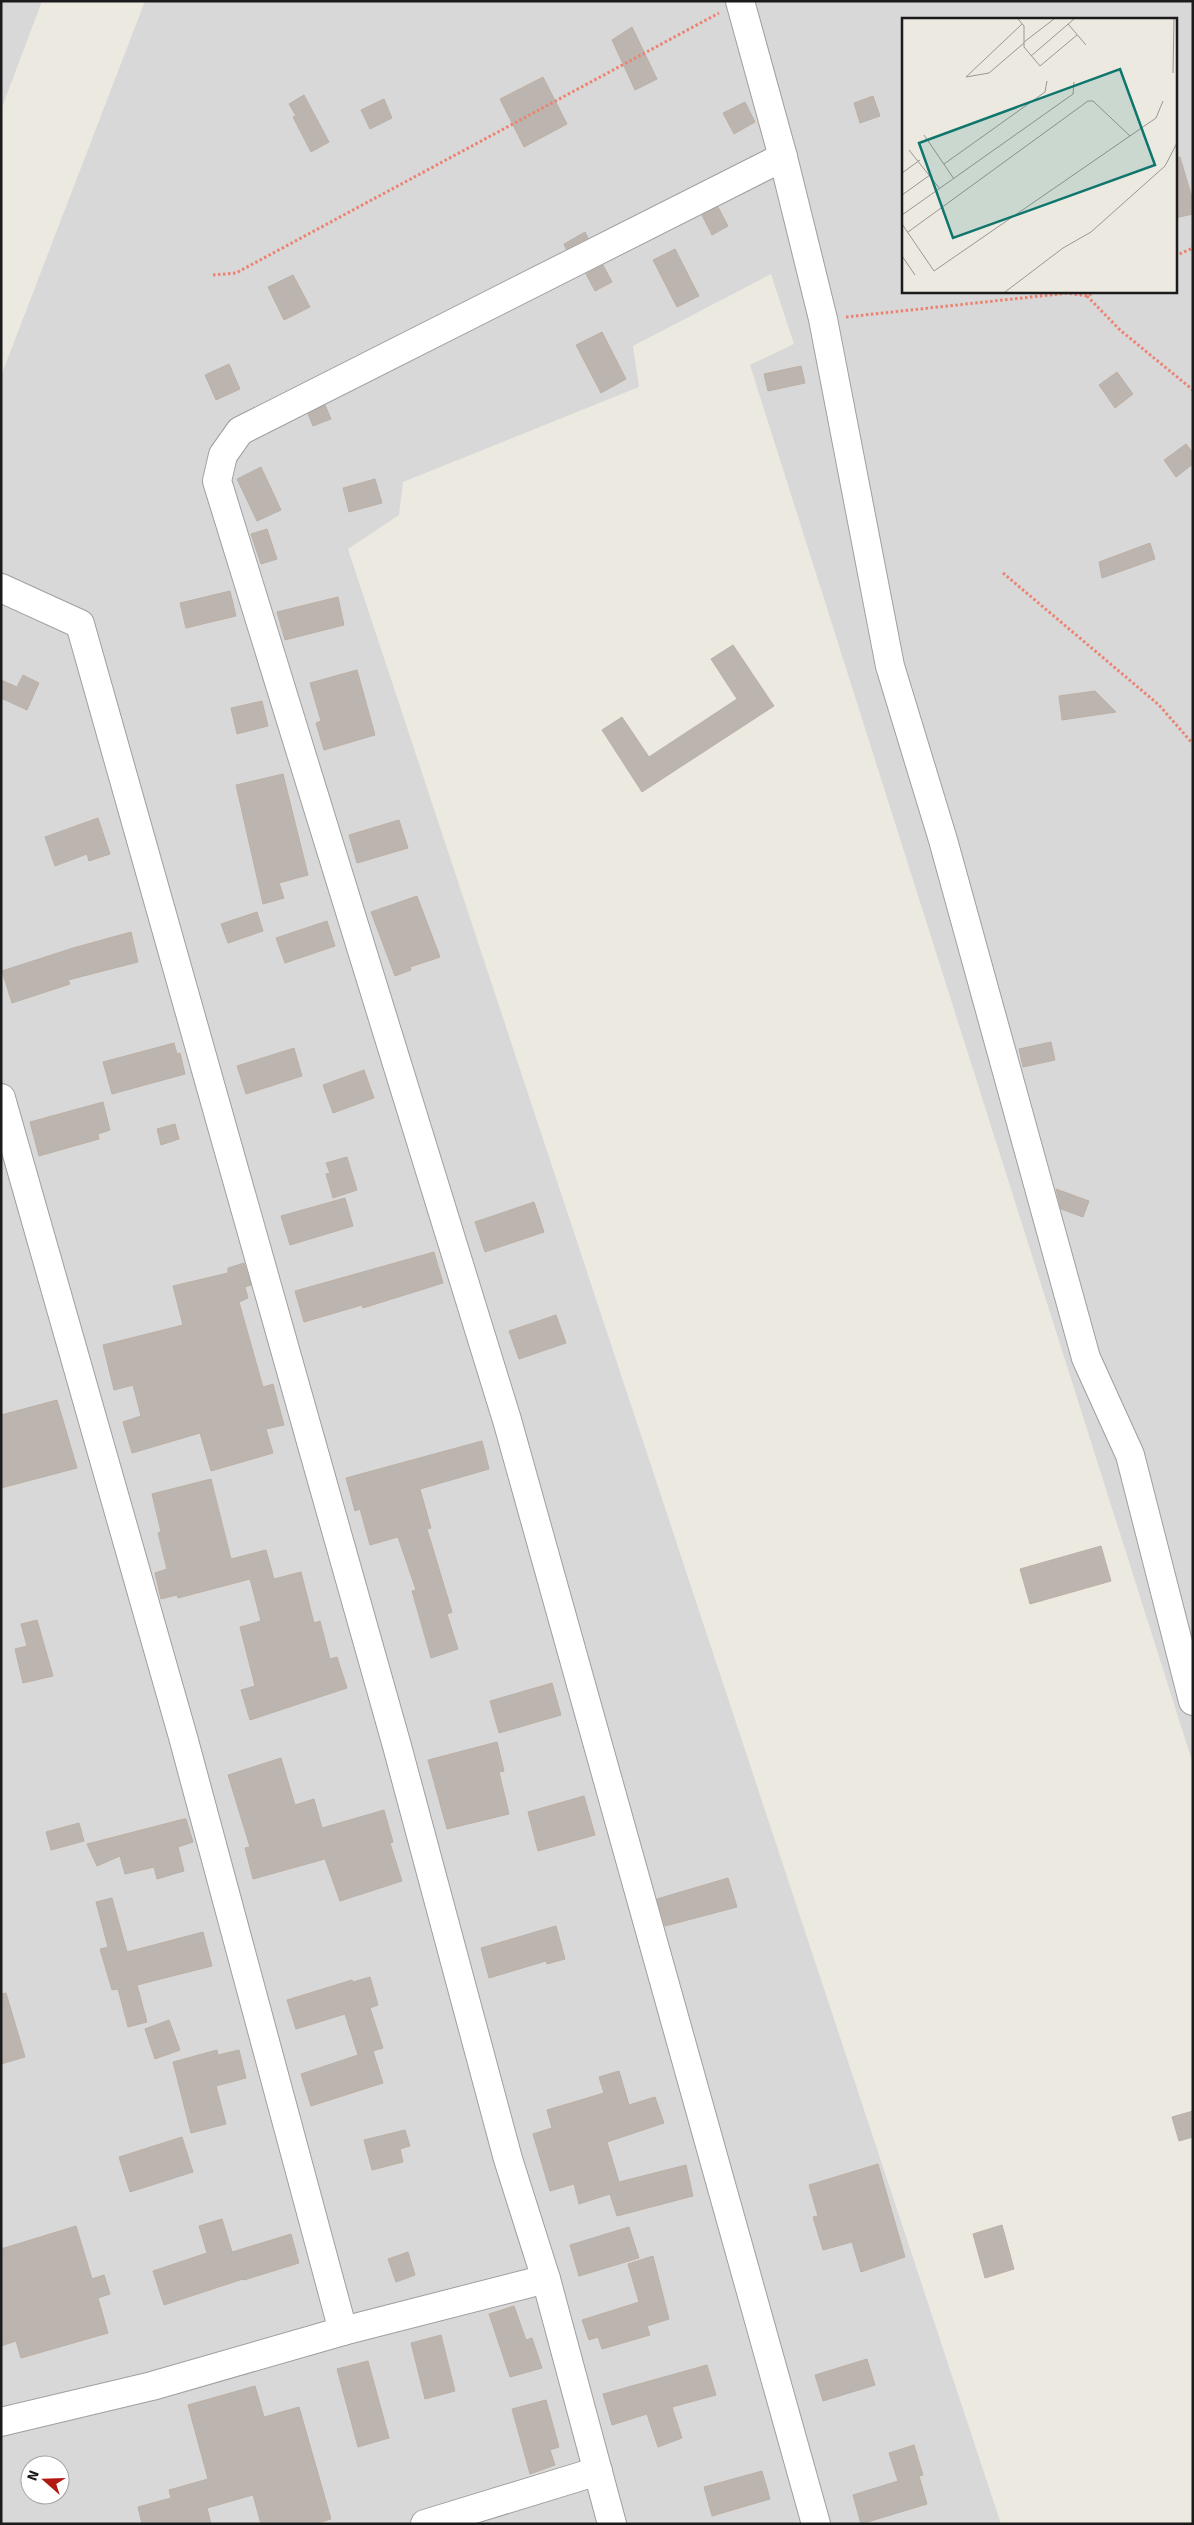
<svg xmlns="http://www.w3.org/2000/svg" width="1194" height="2525" viewBox="0 0 1194 2525" font-family="Signika,sans-serif">
  <style>
    .residential { fill: #d9d8d8; fill-rule: evenodd }
    .building { fill: #bcb5af; stroke: #bcb0a5 }
    .lines { fill: none; stroke-linecap: round; stroke-linejoin: round }
    .minor-casing { stroke: #9f9f9f; stroke-width: 30 }
    .path { stroke: #ec8372; stroke-width: 3; stroke-dasharray: 2.5 2.5; stroke-linecap: butt }
    .minor { stroke: #fff; stroke-width: 28 }
    .inset-road { fill: none; stroke: #989792; stroke-width: 1 }
    .view { fill: #0f766e; fill-opacity: 0.15; stroke: #0f766e; stroke-width: 2.5 }
    .inset-edge { fill: none; stroke: #1b1b1b; stroke-width: 2.5 }
  </style>
  <rect width="100%" height="100%" fill="#ece9e1"/>
  <g class="residential">
    <polygon points="1,1 42,1 1,110"/>
    <path d="M145 1H1193V1764L750 365 794 344 771 274 633 346 639 387 403 482 399 515 348 549 1001 2524H1V376ZM903 19H1175V291H903ZM30 2465H60V2495H30Z"/>
  </g>
  <g class="building">
    <polygon points="632,27 657,79 635,90 612,40"/>
    <polygon points="543,77 567,124 524,147 500,99"/>
    <polygon points="304,95 329,142 311,152 293,117 296,116 289,104"/>
    <polygon points="873,96 880,116 860,123 854,103"/>
    <polygon points="384,99 392,118 370,129 361,110"/>
    <polygon points="745,102 755,122 734,134 723,113"/>
    <polygon points="1180,157 1193,201 1193,214 1175,218 1175,158"/>
    <polygon points="718,207 728,226 712,235 702,215"/>
    <polygon points="585,232 588,238 566,249 564,244"/>
    <polygon points="675,249 699,296 677,307 653,260"/>
    <polygon points="603,265 612,282 595,291 586,274"/>
    <polygon points="293,275 310,307 284,320 268,287"/>
    <polygon points="602,332 626,379 601,393 576,345"/>
    <polygon points="229,364 240,389 216,400 205,375"/>
    <polygon points="801,366 805,383 768,391 764,374"/>
    <polygon points="1117,372 1133,394 1115,408 1099,385"/>
    <polygon points="325,405 331,419 313,426 308,414"/>
    <polygon points="1186,444 1193,453 1193,464 1176,477 1164,460"/>
    <polygon points="261,467 281,510 257,521 237,479"/>
    <polygon points="375,479 382,503 349,512 343,488"/>
    <polygon points="267,529 277,559 261,564 251,534"/>
    <polygon points="1150,543 1155,559 1102,578 1099,562"/>
    <polygon points="230,591 236,616 186,628 180,603"/>
    <polygon points="338,597 344,625 285,640 277,612"/>
    <polygon points="733,645 774,706 642,792 602,730 622,717 649,757 737,699 711,659"/>
    <polygon points="357,670 375,735 324,750 316,723 321,721 310,683"/>
    <polygon points="23,675 39,683 27,710 1,698 1,680 17,687"/>
    <polygon points="1095,691 1116,712 1062,720 1059,696"/>
    <polygon points="262,701 268,726 237,734 231,708"/>
    <polygon points="283,774 308,875 279,883 284,898 263,904 236,785"/>
    <polygon points="98,818 110,854 89,861 87,854 55,866 45,837"/>
    <polygon points="399,820 408,848 357,863 349,835"/>
    <polygon points="417,896 440,957 410,967 411,970 395,976 371,912"/>
    <polygon points="257,912 263,931 228,943 221,924"/>
    <polygon points="327,921 335,946 285,963 276,938"/>
    <polygon points="131,932 138,962 68,980 70,984 12,1003 2,971 73,948"/>
    <polygon points="1051,1042 1055,1060 1023,1067 1019,1049"/>
    <polygon points="174,1043 177,1054 180,1053 185,1074 112,1094 103,1062"/>
    <polygon points="294,1048 302,1076 246,1094 237,1066"/>
    <polygon points="364,1070 374,1098 333,1113 323,1085"/>
    <polygon points="103,1102 110,1130 98,1134 99,1139 39,1156 30,1122"/>
    <polygon points="175,1124 179,1139 161,1145 157,1129"/>
    <polygon points="347,1157 357,1190 333,1198 326,1174 330,1173 326,1163"/>
    <polygon points="1056,1189 1089,1201 1083,1217 1061,1209"/>
    <polygon points="345,1198 353,1226 290,1245 281,1216"/>
    <polygon points="534,1202 544,1232 485,1252 475,1222"/>
    <polygon points="434,1252 443,1283 363,1308 362,1305 304,1322 295,1291"/>
    <polygon points="244,1263 251,1285 245,1287 248,1298 239,1302 263,1387 273,1384 284,1425 266,1429 273,1453 211,1471 200,1433 132,1453 123,1422 141,1416 133,1385 114,1390 103,1345 183,1325 173,1286 228,1273 228,1268"/>
    <polygon points="556,1315 566,1343 519,1359 509,1331"/>
    <polygon points="57,1400 77,1468 1,1488 1,1415"/>
    <polygon points="482,1441 489,1469 420,1489 431,1528 427,1529 452,1612 447,1614 458,1649 431,1658 412,1591 416,1590 398,1537 370,1545 360,1509 355,1511 346,1478"/>
    <polygon points="211,1479 231,1559 266,1550 274,1579 301,1572 314,1623 320,1621 330,1659 337,1657 347,1688 250,1720 241,1690 255,1686 240,1627 261,1621 250,1579 178,1598 177,1595 161,1599 155,1573 167,1569 158,1533 161,1532 152,1494"/>
    <polygon points="1101,1546 1111,1581 1030,1604 1020,1569"/>
    <polygon points="37,1620 53,1676 23,1683 15,1649 27,1646 21,1624"/>
    <polygon points="552,1683 561,1715 499,1733 490,1701"/>
    <polygon points="497,1742 504,1771 499,1772 509,1814 447,1829 428,1760"/>
    <polygon points="281,1758 295,1805 314,1799 322,1828 384,1810 393,1842 390,1843 402,1881 340,1901 325,1859 253,1879 245,1848 250,1847 228,1775"/>
    <polygon points="584,1796 595,1835 538,1851 528,1812"/>
    <polygon points="184,1819 186,1819 193,1842 178,1847 184,1871 157,1879 154,1867 125,1874 120,1856 97,1866 87,1844"/>
    <polygon points="79,1823 84,1841 51,1850 46,1832"/>
    <polygon points="728,1878 737,1907 665,1926 657,1899"/>
    <polygon points="112,1898 127,1952 203,1932 212,1966 137,1985 147,2022 128,2027 118,1989 112,1990 100,1949 108,1947 96,1902"/>
    <polygon points="556,1926 565,1959 547,1964 546,1961 489,1978 481,1948"/>
    <polygon points="370,1977 378,2005 370,2008 383,2048 373,2051 383,2083 311,2106 301,2074 358,2055 345,2014 296,2029 287,2000 352,1980 353,1982"/>
    <polygon points="6,1993 25,2057 1,2064 1,1994"/>
    <polygon points="169,2020 180,2050 155,2059 145,2029"/>
    <polygon points="217,2050 218,2055 239,2050 246,2078 216,2086 226,2124 191,2133 173,2062"/>
    <polygon points="619,2071 629,2105 655,2097 664,2123 607,2142 619,2182 686,2165 693,2196 617,2216 610,2194 579,2204 574,2184 550,2191 533,2134 552,2128 547,2110 604,2093 599,2077"/>
    <polygon points="1193,2111 1193,2137 1179,2141 1172,2117"/>
    <polygon points="405,2130 410,2146 400,2149 403,2162 372,2170 364,2140"/>
    <polygon points="182,2137 193,2172 130,2192 119,2157"/>
    <polygon points="878,2164 905,2257 861,2272 852,2242 823,2250 813,2217 818,2216 809,2185"/>
    <polygon points="222,2219 232,2252 291,2234 299,2263 244,2280 243,2279 164,2305 153,2271 207,2253 199,2226"/>
    <polygon points="1002,2225 1014,2269 985,2278 973,2234"/>
    <polygon points="76,2226 92,2279 104,2275 110,2294 98,2298 108,2333 21,2358 16,2341 1,2346 1,2249"/>
    <polygon points="629,2227 639,2258 579,2276 570,2245"/>
    <polygon points="408,2252 415,2275 396,2282 388,2259"/>
    <polygon points="653,2256 669,2319 647,2326 650,2335 602,2349 598,2337 589,2340 582,2320 639,2302 628,2264"/>
    <polygon points="514,2306 526,2340 532,2338 542,2368 510,2377 489,2314"/>
    <polygon points="441,2335 455,2391 425,2399 411,2343"/>
    <polygon points="867,2359 875,2385 823,2401 815,2375"/>
    <polygon points="368,2361 389,2438 358,2447 337,2369"/>
    <polygon points="707,2365 716,2395 672,2407 682,2438 658,2447 647,2414 612,2425 603,2394"/>
    <polygon points="255,2386 264,2417 299,2407 331,2519 314,2524 261,2524 253,2495 207,2508 211,2524 142,2524 138,2507 171,2498 169,2490 208,2479 188,2405"/>
    <polygon points="546,2400 559,2447 550,2450 555,2465 530,2474 512,2409"/>
    <polygon points="914,2445 923,2475 919,2476 927,2504 861,2524 853,2495 898,2481 889,2453"/>
    <polygon points="762,2471 770,2499 712,2516 704,2487"/>
  </g>
  <g class="lines">
    <g class="minor-casing">
      <g id="minor">
        <polyline points="740,1 783,157 823,319 890,666 943,840 1086,1358 1130,1455 1193,1701"/>
        <polyline points="783,157 240,431 223,455 217,481 507,1420 816,2524"/>
        <polyline points="1,588 80,624 397,1746 508,2159 546,2279 612,2524"/>
        <polyline points="1,1098 183,1737 343,2331"/>
        <polyline points="1,2422 152,2386 343,2331 546,2279"/>
        <polyline points="425,2524 598,2471"/>
      </g>
    </g>
    <g class="path">
      <polyline points="1175,256 1193,248"/>
      <polyline points="213,275 236,273 719,13"/>
      <polyline points="1087,296 1120,330 1193,390"/>
      <polyline points="846,317 1068,293 1087,296 1097,291"/>
      <polyline points="1003,573 1159,705 1193,744"/>
    </g>
    <use href="#minor" class="minor"/>
  </g>
  <g transform="translate(902 18)">
    <rect width="275" height="275" fill="#ece9e1"/>
    <path class="inset-road" d="M116 1 122 8V29L138 48 175 17M166 6 184 27M122 24 152 1M129 38 172 1M271 55 272 1M64 59 120 6M64 59 87 55 122 25M22 117 52 161M7 132 38 171M42 146 143 74 145 63M0 155 18 142M0 177 28 157M0 197 171 76 172 64M0 206 32 253 254 100 261 83M6 214 186 83H191L228 118M0 238 13 257M103 274 161 230 189 214 263 148 275 125"/>
    <path class="view" d="M218 51 253 147 51 220 17 125Z"/>
    <rect width="275" height="275" class="inset-edge"/>
  </g>
  <rect width="1194" height="2525" fill="none" stroke="#1b1b1b" stroke-width="5"/>
  <g transform="translate(45 2480) rotate(290)"><circle r="24" fill="#ffffff" stroke="#a4a4a4"/>
  <path d="M0-4L9 19L0 12L-9 19Z" fill="#b41812"/>
  <text y="-8" font-size="14" font-weight="bold" text-anchor="middle" fill="#1b1b1b">N</text>
  </g>
</svg>
